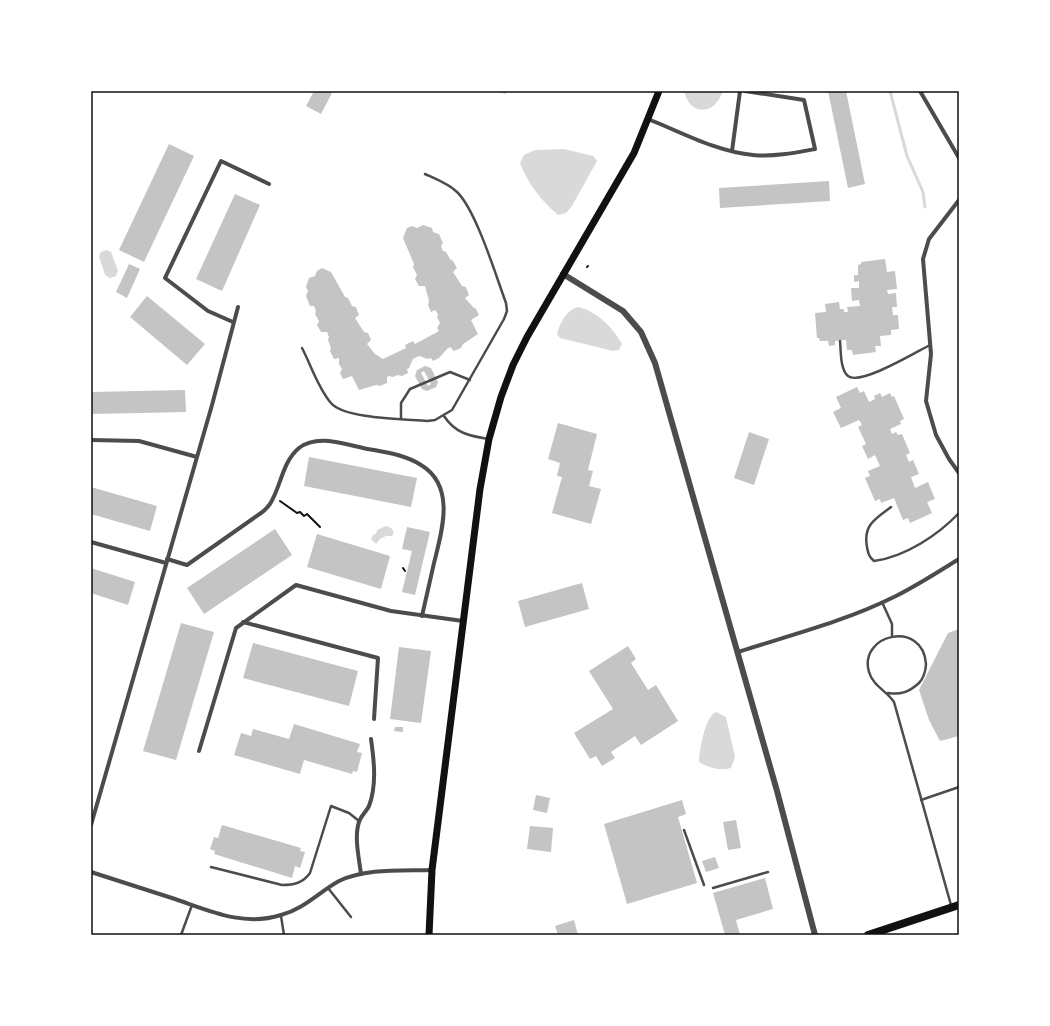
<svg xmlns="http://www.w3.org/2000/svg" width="1050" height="1026" viewBox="0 0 1050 1026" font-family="'Playfair Display',serif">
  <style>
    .water { fill: #d9d9d9 }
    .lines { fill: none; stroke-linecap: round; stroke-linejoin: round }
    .stream { stroke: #d9d9d9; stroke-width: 3 }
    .building { fill: #c4c4c4; fill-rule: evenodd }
    .path { stroke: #111; stroke-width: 2 }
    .service { stroke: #4c4c4c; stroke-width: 2.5 }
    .minor { stroke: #4c4c4c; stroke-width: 4 }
    .tertiary { stroke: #4c4c4c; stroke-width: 6 }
    .secondary { stroke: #111; stroke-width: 7 }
    .primary { stroke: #111; stroke-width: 8 }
    .neatline { fill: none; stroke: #111; stroke-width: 1.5 }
  </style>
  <rect width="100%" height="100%" fill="#fff"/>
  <g class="water">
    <path d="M684 91H723C714 117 689 115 684 91Z"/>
    <path d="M564 149 593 156 597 161 572 206 566 213 558 215C542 202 527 182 520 163L524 155 535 150Z"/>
    <polygon points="107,250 111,252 118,271 116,276 110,278 105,275 99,256 101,252"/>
    <path d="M578 307C597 311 613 328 622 344L619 350 613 351 560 338 557 334C560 323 566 310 578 307Z"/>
    <polygon points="386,526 391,528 394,532 392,536 386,536 380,539 376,544 371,539 373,535 376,534 377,530"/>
    <path d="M716 712 726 717 735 757 731 768C720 771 709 768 699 762 699 750 705 717 716 712Z"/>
  </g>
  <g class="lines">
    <polyline class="stream" points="890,91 907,156 923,192 925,207"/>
  </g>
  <g class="building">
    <polygon points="314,91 328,91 332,93 321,114 306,106"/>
    <polygon points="495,91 506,91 506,94"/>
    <polygon points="828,91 846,91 865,184 848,188"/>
    <polygon points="169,144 194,156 144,262 119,250"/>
    <polygon points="829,181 830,201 720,208 719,188"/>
    <polygon points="235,194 260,205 222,291 196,279"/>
    <polygon points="423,225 432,228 433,232 439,234 443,243 441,246 443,251 446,252 450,259 453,261 457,268 453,272 462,286 466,287 469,295 465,298 473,307 476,309 479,315 471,320 478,334 463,344 461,348 454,351 450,347 447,349 439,358 433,361 431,358 428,359 419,356 413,359 409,368 407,369 408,373 402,376 398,375 393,377 389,376 387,377 387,383 380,386 376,385 359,390 352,376 343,379 340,373 342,369 339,364 339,358 334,359 330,351 331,348 328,340 329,337 327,332 321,332 317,325 319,321 315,314 316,311 314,306 310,306 306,296 308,291 306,287 309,278 315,276 317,271 322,268 331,272 345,297 348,298 352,306 356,307 359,315 355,318 364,332 368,333 371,340 367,344 375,354 383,359 406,348 405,345 413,341 415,344 439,331 437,328 440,323 437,317 438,314 435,310 431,312 428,305 429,301 425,286 419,286 415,279 417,275 413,267 414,264 403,238 407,228 412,226 417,228"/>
    <polygon points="885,259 887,272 895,271 897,289 887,290 888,294 896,293 897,307 892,307 893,315 898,315 899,329 891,330 891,335 880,336 881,346 875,346 876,352 853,355 852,350 847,350 846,340 835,341 835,345 829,346 828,341 820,341 819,338 817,338 815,313 826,312 825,304 839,302 840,309 844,309 844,312 848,312 847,307 860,306 859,300 852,301 851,288 859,288 859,281 854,282 854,275 858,275 858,265 861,264 861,262"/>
    <polygon points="129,264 140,269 127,298 116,292"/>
    <polygon points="147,296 205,344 187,365 130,317"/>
    <path d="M425 366 431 368 438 382 436 387 427 391 422 389 415 376 417 370ZM424 371 431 384 428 386 421 373Z"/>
    <polygon points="857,387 860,393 864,391 869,402 875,399 874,396 880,393 882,397 890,393 892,397 894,396 904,419 900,421 901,424 890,429 892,434 896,432 898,435 902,434 910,453 906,455 909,462 913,460 919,474 911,477 915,488 928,482 935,499 927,502 932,513 910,523 908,518 903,520 894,498 881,503 880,499 875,501 865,478 870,476 868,471 880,466 875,455 868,459 862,446 866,444 858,427 862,425 859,420 841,428 833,412 841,408 836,397"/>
    <polygon points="185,390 186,412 91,414 91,392"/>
    <polygon points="558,423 597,434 588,470 593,471 589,486 601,489 591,524 552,513 562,477 557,476 560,463 548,459"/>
    <polygon points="749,432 769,439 754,485 734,478"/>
    <polygon points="309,457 417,478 411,507 304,486"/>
    <polygon points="91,487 157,506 150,531 91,514"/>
    <polygon points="407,527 430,532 415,595 402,592 412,551 402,549"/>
    <polygon points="275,529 292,555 204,614 187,588"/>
    <polygon points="317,534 390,556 381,589 307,567"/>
    <polygon points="91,568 135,582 128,605 91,593"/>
    <polygon points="582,583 589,609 525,627 518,601"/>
    <polygon points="181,623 214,632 176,760 143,751"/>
    <polygon points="959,629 959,736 940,741 929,720 919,690 948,633"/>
    <polygon points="253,643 358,671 349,706 243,678"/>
    <polygon points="628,646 636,659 631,663 648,690 656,685 678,721 641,745 635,736 611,752 615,758 602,766 596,756 590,759 574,733 613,709 589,671"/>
    <polygon points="399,647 431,651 421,723 390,719"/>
    <polygon points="294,724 360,744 357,752 362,753 357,772 353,771 352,774 304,760 300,774 234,755 241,733 251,736 253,729 289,739"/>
    <polygon points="395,727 403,727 403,732 394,731"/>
    <polygon points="536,795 550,798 547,813 533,810"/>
    <polygon points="682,800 686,814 678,817 697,883 627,904 604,824"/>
    <polygon points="736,820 741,848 728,850 723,822"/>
    <polygon points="222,825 301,848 300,851 305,852 300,868 295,866 292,878 214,854 215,851 210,849 214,837 218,838"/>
    <polygon points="530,826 553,828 551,852 527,849"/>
    <polygon points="715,857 719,868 706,872 702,861"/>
    <polygon points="765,878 773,909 736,920 740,935 725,935 713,893"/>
    <polygon points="574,920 578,935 558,935 555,926"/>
  </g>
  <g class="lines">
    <g class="path">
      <polyline points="587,267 588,266"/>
      <polyline points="280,501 297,513 300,512 304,516 307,514 320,527"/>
      <polyline points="403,568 405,571"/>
    </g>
    <g class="service">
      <path d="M840 341C841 350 840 370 848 376 860 386 916 352 930 345"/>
      <path d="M302 348C311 365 318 388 331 403 344 419 405 419 427 421L435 420 452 410 504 319 507 311 506 303C496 276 476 210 457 192 449 184 436 179 425 174"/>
      <path d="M444 416C455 433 469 436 489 439"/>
      <polyline points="401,418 401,403 410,389 450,372 470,380"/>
      <path d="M891 507C875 519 863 525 867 547 868 553 869 557 874 561 905 557 938 535 959 513"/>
      <polyline points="882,602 892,624 892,637"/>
      <path d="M888 693C901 695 909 692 919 683 923 679 926 671 926 664 923 619 858 634 869 672 873 686 887 691 894 702L951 905"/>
      <polyline points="921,800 959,787"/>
      <polyline points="684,830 704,885"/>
      <path d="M211 867 282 885C294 885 303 883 310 873L331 806 349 813 359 821"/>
      <polyline points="328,888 351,917"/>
      <polyline points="713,888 768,872"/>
      <polyline points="281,916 284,935"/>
      <polyline points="181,935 192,905"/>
    </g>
    <g class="minor">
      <polyline points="920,91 959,158"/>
      <path d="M648 119C681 132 717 152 753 155 774 157 794 153 815 149L804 100 745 91"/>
      <polyline points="732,151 740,91"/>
      <polyline points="959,200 929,239 923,259 931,354 926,401 936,435 949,459 959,473"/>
      <polyline points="233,322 208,311 165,278 221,161 269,184"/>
      <polyline points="91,440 139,441 197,457"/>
      <polyline points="91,542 166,563"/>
      <path d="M167 559 187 565 261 513C264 511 267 508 270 504 281 487 282 462 299 448 317 434 344 444 363 448 383 452 404 454 421 465 456 486 442 531 434 563 430 580 426 598 422 616"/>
      <polyline points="243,622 378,658 374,719"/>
      <path d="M738 652C791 635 846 621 896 596 918 585 938 572 959 559"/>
      <polyline points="199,751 236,628 296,585 391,611 463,621"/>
      <polyline points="91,825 212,405 238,307"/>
      <path d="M91 872C119 881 147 890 175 899 210 911 244 927 281 915 304 909 319 892 339 881 366 868 402 871 432 870"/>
      <path d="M361 874C359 858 354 837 359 822 361 816 366 812 369 806 377 785 374 760 371 739"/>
    </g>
    <polyline class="tertiary" points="563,274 623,311 641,332 655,363 777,791 815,935"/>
    <polyline class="secondary" points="429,935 432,870 480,489 489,439 501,397 513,365 527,337 634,153 659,91"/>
    <polyline class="primary" points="868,935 959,905"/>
  </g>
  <rect width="1050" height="1026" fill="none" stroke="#ffffff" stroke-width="184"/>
  <rect x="92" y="92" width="866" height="842" class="neatline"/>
</svg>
